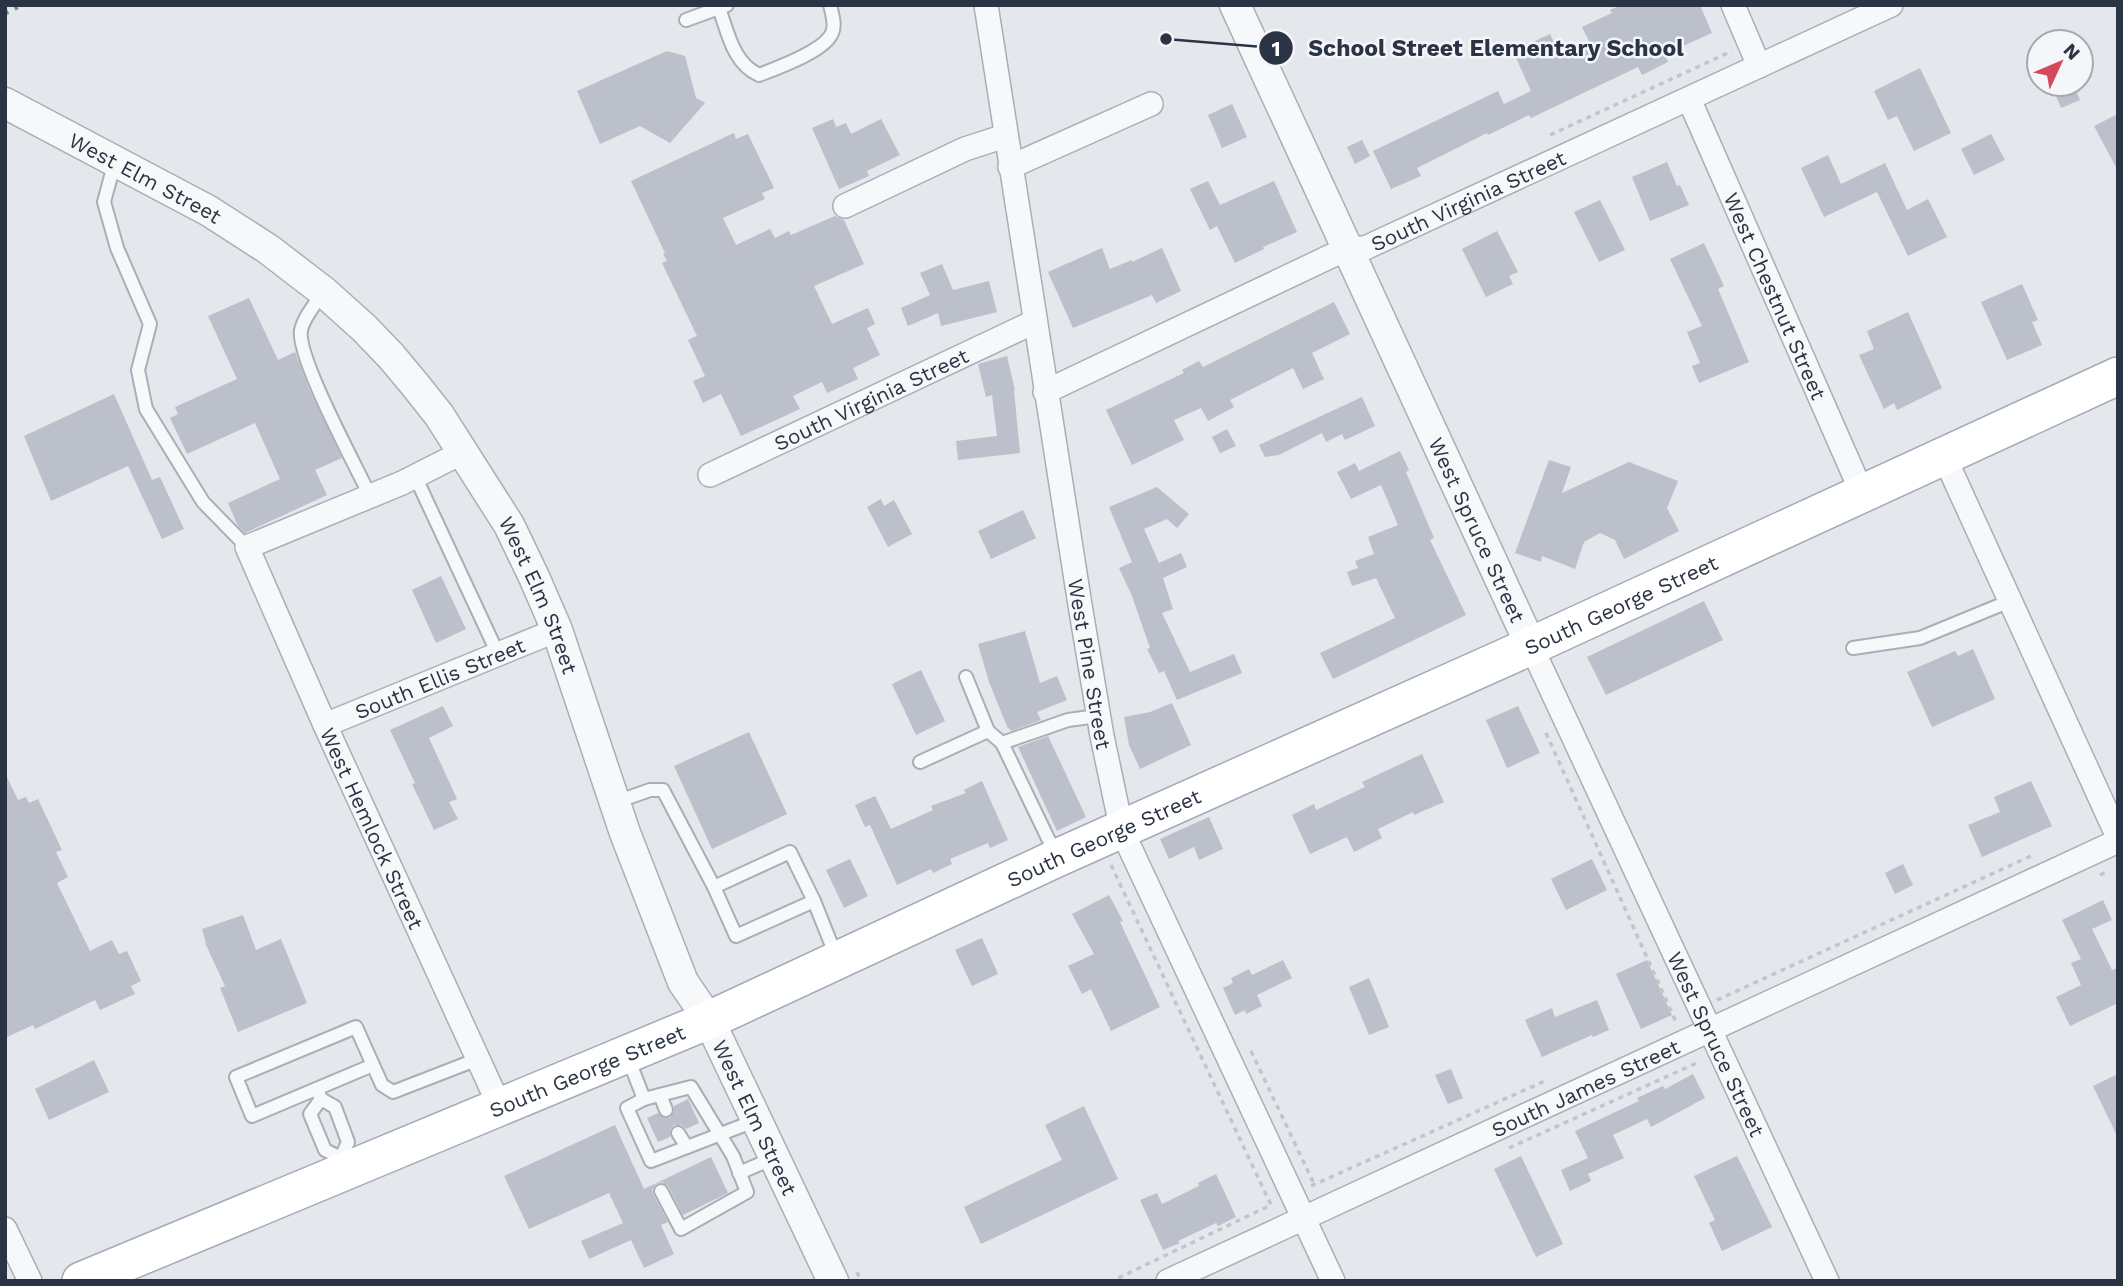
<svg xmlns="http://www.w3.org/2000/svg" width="2123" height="1286" viewBox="0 0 2123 1286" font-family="'Work Sans',sans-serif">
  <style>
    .building { fill: #bbc0ca }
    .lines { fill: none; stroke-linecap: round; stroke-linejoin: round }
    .service-casing { stroke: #a9aeb7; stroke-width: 16 }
    .minor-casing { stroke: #a9aeb7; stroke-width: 26 }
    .tertiary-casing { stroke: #a9aeb7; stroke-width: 33 }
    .primary-casing { stroke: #a3abb8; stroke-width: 40 }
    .path { stroke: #c2c5cb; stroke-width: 3.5; stroke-dasharray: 5 5; stroke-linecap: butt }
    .service { stroke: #f7f8fa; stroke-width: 12 }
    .minor { stroke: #f7f8fa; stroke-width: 23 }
    .tertiary { stroke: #f7f8fa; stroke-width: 30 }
    .primary { stroke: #fff; stroke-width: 37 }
    .rail { stroke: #7d8696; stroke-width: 5; stroke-dasharray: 3.5 7; stroke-linecap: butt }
    .labels { text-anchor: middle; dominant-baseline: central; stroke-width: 5; stroke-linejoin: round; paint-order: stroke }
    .street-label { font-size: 21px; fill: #2b3445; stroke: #f4f6f9 }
    .leader { fill: none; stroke: #2b3445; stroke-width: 2.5 }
    .callout-dot { fill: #2b3445; stroke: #f4f6f9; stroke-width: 2.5 }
    .mark-label { font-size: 21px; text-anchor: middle; font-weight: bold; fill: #fff }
    .callout-label { font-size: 23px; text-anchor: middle; font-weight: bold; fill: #2b3445; stroke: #f4f6f9; stroke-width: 5; stroke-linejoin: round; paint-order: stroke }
  </style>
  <rect width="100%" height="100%" fill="#e4e7ec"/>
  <g class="building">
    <polygon points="1621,5 1700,5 1712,33 1665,54 1668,62 1642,75 1638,67 1531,118 1529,115 1488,135 1487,133 1417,168 1421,176 1391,189 1373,151 1498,91 1504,104 1531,91 1513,51 1550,34 1560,55 1589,41 1582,27 1612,13 1610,10"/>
    <polygon points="667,51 685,56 696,98 705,103 670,143 640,126 600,144 577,91"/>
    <polygon points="1920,68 1951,133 1914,151 1897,116 1888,120 1874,91"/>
    <polygon points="2051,84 2073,84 2080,100 2061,108"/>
    <polygon points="1232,104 1247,137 1222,148 1208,115"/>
    <polygon points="2118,114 2118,171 2094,126"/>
    <polygon points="833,119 836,127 846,123 851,134 881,119 900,155 867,171 869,176 839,189 812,128"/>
    <polygon points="734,133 736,139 748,134 774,188 762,193 765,199 723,218 736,245 770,229 775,238 789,231 791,235 835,216 844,220 864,264 814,286 832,324 868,308 875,324 867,328 880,355 853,368 858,379 827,393 822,382 793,396 800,409 741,436 721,394 703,403 693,381 705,376 688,340 697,336 662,263 667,261 663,254 665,253 631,181"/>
    <polygon points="1991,134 2005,160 1974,175 1961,149"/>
    <polygon points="1362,140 1370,156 1355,164 1347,147"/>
    <polygon points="1828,155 1841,184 1885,163 1907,210 1928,199 1947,237 1908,256 1877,192 1824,217 1801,168"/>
    <polygon points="1667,162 1677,186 1680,185 1689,205 1650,221 1632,177"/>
    <polygon points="1208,181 1220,205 1274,181 1297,232 1263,247 1264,249 1235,263 1217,226 1210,230 1190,189"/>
    <polygon points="1600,200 1625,250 1599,262 1574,212"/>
    <polygon points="1497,231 1518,272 1509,276 1513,284 1486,297 1462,249"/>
    <polygon points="1704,243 1724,286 1718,289 1749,362 1699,383 1692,366 1700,363 1687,332 1702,326 1670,259"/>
    <polygon points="1102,248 1110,269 1132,260 1132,262 1162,248 1181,291 1156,303 1152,295 1073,328 1048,272"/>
    <polygon points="942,264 953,290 989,281 997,312 941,326 938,313 908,326 901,308 930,295 920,273"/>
    <polygon points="2022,284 2038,320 2032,322 2042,345 2007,360 1981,302"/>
    <polygon points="249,298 278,360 295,352 309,389 342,458 315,470 327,495 245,533 238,526 228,503 280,479 255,423 187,454 170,418 178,414 175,407 237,379 208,316"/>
    <polygon points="1334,302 1350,334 1312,353 1324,379 1303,389 1293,368 1230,400 1234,407 1208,421 1201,408 1174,420 1184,440 1132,465 1106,410 1184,373 1182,370 1199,361 1203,367"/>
    <polygon points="1908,312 1942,388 1897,410 1894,403 1884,409 1859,355 1874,349 1867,331"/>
    <polygon points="1007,356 1015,390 1014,390 1020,453 958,460 956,441 997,436 992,395 986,397 978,364"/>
    <polygon points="114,394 152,480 160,477 184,529 162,539 128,466 51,501 24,436"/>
    <polygon points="1362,397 1375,426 1345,440 1342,434 1326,442 1322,433 1279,455 1265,457 1259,445"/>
    <polygon points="1227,429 1236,446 1220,453 1212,437"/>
    <polygon points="1400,451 1409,470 1406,472 1434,538 1430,540 1466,615 1333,679 1320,653 1395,618 1376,578 1352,586 1347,572 1358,568 1355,561 1374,554 1368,537 1398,525 1381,485 1351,499 1337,472 1355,463 1359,471"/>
    <polygon points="1549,460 1571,467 1562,493 1629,462 1678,481 1667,508 1679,531 1624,559 1615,540 1600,533 1584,542 1575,569 1542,556 1541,562 1515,553"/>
    <polygon points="1157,487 1189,514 1177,528 1167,519 1144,529 1159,563 1181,553 1187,567 1163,578 1173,609 1162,613 1190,672 1234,654 1242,673 1177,700 1164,671 1159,673 1147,649 1150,648 1132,596 1119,568 1132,562 1109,507"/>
    <polygon points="881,499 884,506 894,500 912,534 888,547 867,507"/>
    <polygon points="1023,510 1036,538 991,559 978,531"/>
    <polygon points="441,576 466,629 436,643 412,590"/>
    <polygon points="1704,601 1723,640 1606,695 1587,657"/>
    <polygon points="1025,631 1040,683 1057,676 1067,700 1037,712 1041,720 1011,731 1009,728 1008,729 989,682 978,644"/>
    <polygon points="1973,649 1995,699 1932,727 1907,672 1955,651 1958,656"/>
    <polygon points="921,670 945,721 916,735 892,684"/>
    <polygon points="1172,703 1191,745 1140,769 1129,745 1124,717 1150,712"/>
    <polygon points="443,706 453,726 429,738 457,799 449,802 458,819 434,830 412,784 415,783 390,730"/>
    <polygon points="1518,706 1540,753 1507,768 1486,720"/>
    <polygon points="749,732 787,814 712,849 674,766"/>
    <polygon points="1048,736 1086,817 1057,831 1018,747"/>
    <polygon points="1422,754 1444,802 1414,815 1413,812 1378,829 1382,838 1354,852 1347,837 1310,854 1292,815 1314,804 1316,810 1365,787 1362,782"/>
    <polygon points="5,773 18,800 26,797 29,803 38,799 62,850 56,852 68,877 57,883 90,951 112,940 119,954 127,951 141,981 131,986 135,994 100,1010 95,1000 35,1029 33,1025 5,1038"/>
    <polygon points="982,781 1008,840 990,848 988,843 950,859 952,864 933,873 931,869 897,885 870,825 865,827 855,805 875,796 891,829 933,810 931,806 966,793 964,790"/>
    <polygon points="2031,781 2052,826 1982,857 1968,825 2000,812 1994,797"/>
    <polygon points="1209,817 1223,849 1199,860 1194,847 1169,859 1160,839"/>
    <polygon points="850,859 868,896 844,908 826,870"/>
    <polygon points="1592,859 1607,890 1566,910 1551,879"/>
    <polygon points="1903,864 1913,885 1895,894 1885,873"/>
    <polygon points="1109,895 1123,921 1120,922 1160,1007 1111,1031 1091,989 1082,994 1068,966 1094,954 1072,914"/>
    <polygon points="2103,900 2112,920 2092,929 2112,970 2118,968 2118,1003 2070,1026 2056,997 2081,985 2071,963 2081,959 2062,920"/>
    <polygon points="243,915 256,950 281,939 307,1003 238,1032 220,988 225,986 205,943 206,943 202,929"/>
    <polygon points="982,938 998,974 972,986 955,950"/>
    <polygon points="1283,960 1292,978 1257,995 1262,1006 1246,1014 1245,1010 1235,1015 1223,988 1233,983 1231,978 1249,969 1252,975"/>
    <polygon points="1647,960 1672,1015 1641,1029 1616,974"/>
    <polygon points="1369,978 1389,1027 1369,1035 1349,987"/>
    <polygon points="1597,1000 1609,1030 1593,1037 1592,1035 1542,1057 1525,1020 1552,1008 1555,1017"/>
    <polygon points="94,1060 109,1092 49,1120 35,1089"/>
    <polygon points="1451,1069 1463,1098 1448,1104 1435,1075"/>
    <polygon points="1693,1074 1705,1098 1651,1127 1647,1119 1613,1135 1624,1158 1588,1174 1591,1181 1570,1191 1561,1170 1588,1158 1575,1131 1639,1101 1637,1098 1663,1086 1665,1089"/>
    <polygon points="2118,1074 2118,1138 2093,1086"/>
    <polygon points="688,1099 699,1123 686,1129 681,1125 674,1125 670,1130 670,1137 658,1142 647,1118 658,1113 664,1118 670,1118 674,1112 674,1106"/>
    <polygon points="1084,1106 1118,1179 981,1244 964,1207 1062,1160 1045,1125"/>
    <polygon points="615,1125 644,1189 711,1157 728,1193 683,1215 668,1186 662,1182 656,1184 652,1190 653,1194 668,1222 661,1225 674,1254 644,1268 631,1240 589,1259 581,1241 623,1223 609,1193 529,1229 504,1176"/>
    <polygon points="1521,1156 1563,1244 1536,1257 1494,1169"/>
    <polygon points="1737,1156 1772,1227 1722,1251 1709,1223 1715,1220 1694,1176"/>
    <polygon points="1216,1174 1236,1217 1218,1226 1216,1223 1178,1241 1180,1243 1163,1250 1140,1200 1157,1193 1162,1204 1199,1186 1198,1183"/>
  </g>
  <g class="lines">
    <g class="service-casing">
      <g id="service">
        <path d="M719 8C728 33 733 63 759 75 777 68 825 51 832 33 836 25 832 14 830 5"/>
        <polyline points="686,20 727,5"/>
        <polyline points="115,161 104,202 117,248 150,324 138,370 146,409 203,502 247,547"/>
        <path d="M323 292C316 304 304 316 301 330 296 356 356 466 370 496"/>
        <polyline points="415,476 498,654"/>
        <polyline points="1853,648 1920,638 2010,601"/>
        <polyline points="966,677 988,731 1002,743 1056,855"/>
        <polyline points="1002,743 1068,720 1098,716"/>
        <polyline points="920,762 988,731"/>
        <polyline points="616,802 650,790 663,790 714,887 790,852 814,901 836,956"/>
        <polyline points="714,887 736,936 814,901"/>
        <polygon points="356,1027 373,1065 252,1116 236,1077"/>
        <polyline points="628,1058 644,1099 691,1087 733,1156 747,1192 681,1229 661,1191"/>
        <polyline points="373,1065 382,1085 393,1092 478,1059"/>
        <polyline points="317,1089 321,1099 335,1107 348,1142 341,1158 325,1150 310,1114 321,1099"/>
        <polyline points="660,1095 666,1110"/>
        <polyline points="644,1099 627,1108 651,1161 757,1120"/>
        <polyline points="678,1133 687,1147"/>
        <polyline points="739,1173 774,1158"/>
      </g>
    </g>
    <g class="minor-casing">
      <g id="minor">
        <path id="s1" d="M986 5 1080 605 1102 736 1122 831 1333 1281"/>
        <polyline points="1733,5 1759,66"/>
        <path id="s2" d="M1689 99 1862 493"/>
        <polyline points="1010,167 1151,104"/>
        <polyline points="845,206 965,149 1005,136"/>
        <path id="s3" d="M1045 392 1348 248H1365L1891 5"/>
        <path id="s4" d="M463 452 402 483 247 547 325 725 500 1107"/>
        <polyline points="1944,456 2118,837"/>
        <path id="s5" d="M710 475 1034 322"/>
        <path id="s6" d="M1531 646 1827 1281"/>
        <path id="s7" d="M325 725 557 630"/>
        <polyline points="5,1229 30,1281"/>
        <path id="s8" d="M1168 1281 2118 841"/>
      </g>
    </g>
    <g class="tertiary-casing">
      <g id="tertiary">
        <path id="s9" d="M1235 5 1531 646"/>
        <path id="s10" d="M5 103 209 211 268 249 324 292 364 328 391 356 416 386 439 415 509 525 534 577 557 630 625 833 683 982 709 1020 833 1281"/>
      </g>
    </g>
    <g class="primary-casing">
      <g id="primary">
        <path id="s11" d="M81 1281 709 1020 1057 858 1531 646 2118 376"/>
      </g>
    </g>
    <g class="path">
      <polyline points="1550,135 1732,51"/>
      <polyline points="1546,733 1676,1022 1675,1022"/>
      <polyline points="1111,865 1271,1205 1112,1281"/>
      <polyline points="2100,875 2109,871"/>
      <polyline points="1717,1000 2031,856"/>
      <polyline points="1251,1051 1315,1186"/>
      <polyline points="1509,1148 1699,1062"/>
      <polyline points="1311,1186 1547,1080"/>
      <polyline points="857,1272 861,1281"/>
    </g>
    <use href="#service" class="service"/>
    <use href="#minor" class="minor"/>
    <use href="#tertiary" class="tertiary"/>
    <use href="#primary" class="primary"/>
    <polyline class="rail" points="5,13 21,5"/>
  </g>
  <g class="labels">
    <g class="street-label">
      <text stroke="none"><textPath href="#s10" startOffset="159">West Elm Street</textPath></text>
      <text stroke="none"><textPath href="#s3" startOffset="466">South Virginia Street</textPath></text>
      <text stroke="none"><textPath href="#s2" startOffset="215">West Chestnut Street</textPath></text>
      <text stroke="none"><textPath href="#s5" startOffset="178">South Virginia Street</textPath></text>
      <text stroke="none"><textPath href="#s9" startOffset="578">West Spruce Street</textPath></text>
      <text stroke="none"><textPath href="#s10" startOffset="747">West Elm Street</textPath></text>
      <text stroke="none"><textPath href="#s11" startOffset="1682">South George Street</textPath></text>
      <text stroke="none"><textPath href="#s1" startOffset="667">West Pine Street</textPath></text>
      <text stroke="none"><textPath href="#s7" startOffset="124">South Ellis Street</textPath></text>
      <text stroke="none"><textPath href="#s4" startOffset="544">West Hemlock Street</textPath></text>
      <text stroke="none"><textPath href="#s11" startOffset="1115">South George Street</textPath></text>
      <text stroke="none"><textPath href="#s6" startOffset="439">West Spruce Street</textPath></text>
      <text stroke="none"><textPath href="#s11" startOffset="548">South George Street</textPath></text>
      <text stroke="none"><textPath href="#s8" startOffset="460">South James Street</textPath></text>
      <text stroke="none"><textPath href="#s10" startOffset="1314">West Elm Street</textPath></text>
    </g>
  </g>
  <path class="leader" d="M1166 39L1276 48"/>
  <g class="callout-dot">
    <circle cx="1166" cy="39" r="7"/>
    <circle cx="1276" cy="48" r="18"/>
  </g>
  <g class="mark-label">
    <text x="1276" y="56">1</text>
  </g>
  <g class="callout-label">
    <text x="1496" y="56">School Street Elementary School</text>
  </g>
  <rect width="2123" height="1286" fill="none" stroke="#2b3445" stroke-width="14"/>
  <g transform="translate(2060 63) rotate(46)"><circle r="33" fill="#f4f6f9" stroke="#a4a8b1" stroke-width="2"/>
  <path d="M0-5L12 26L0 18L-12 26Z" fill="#d1495b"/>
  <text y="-10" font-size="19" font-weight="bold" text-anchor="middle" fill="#2b3445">N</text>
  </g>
</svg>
